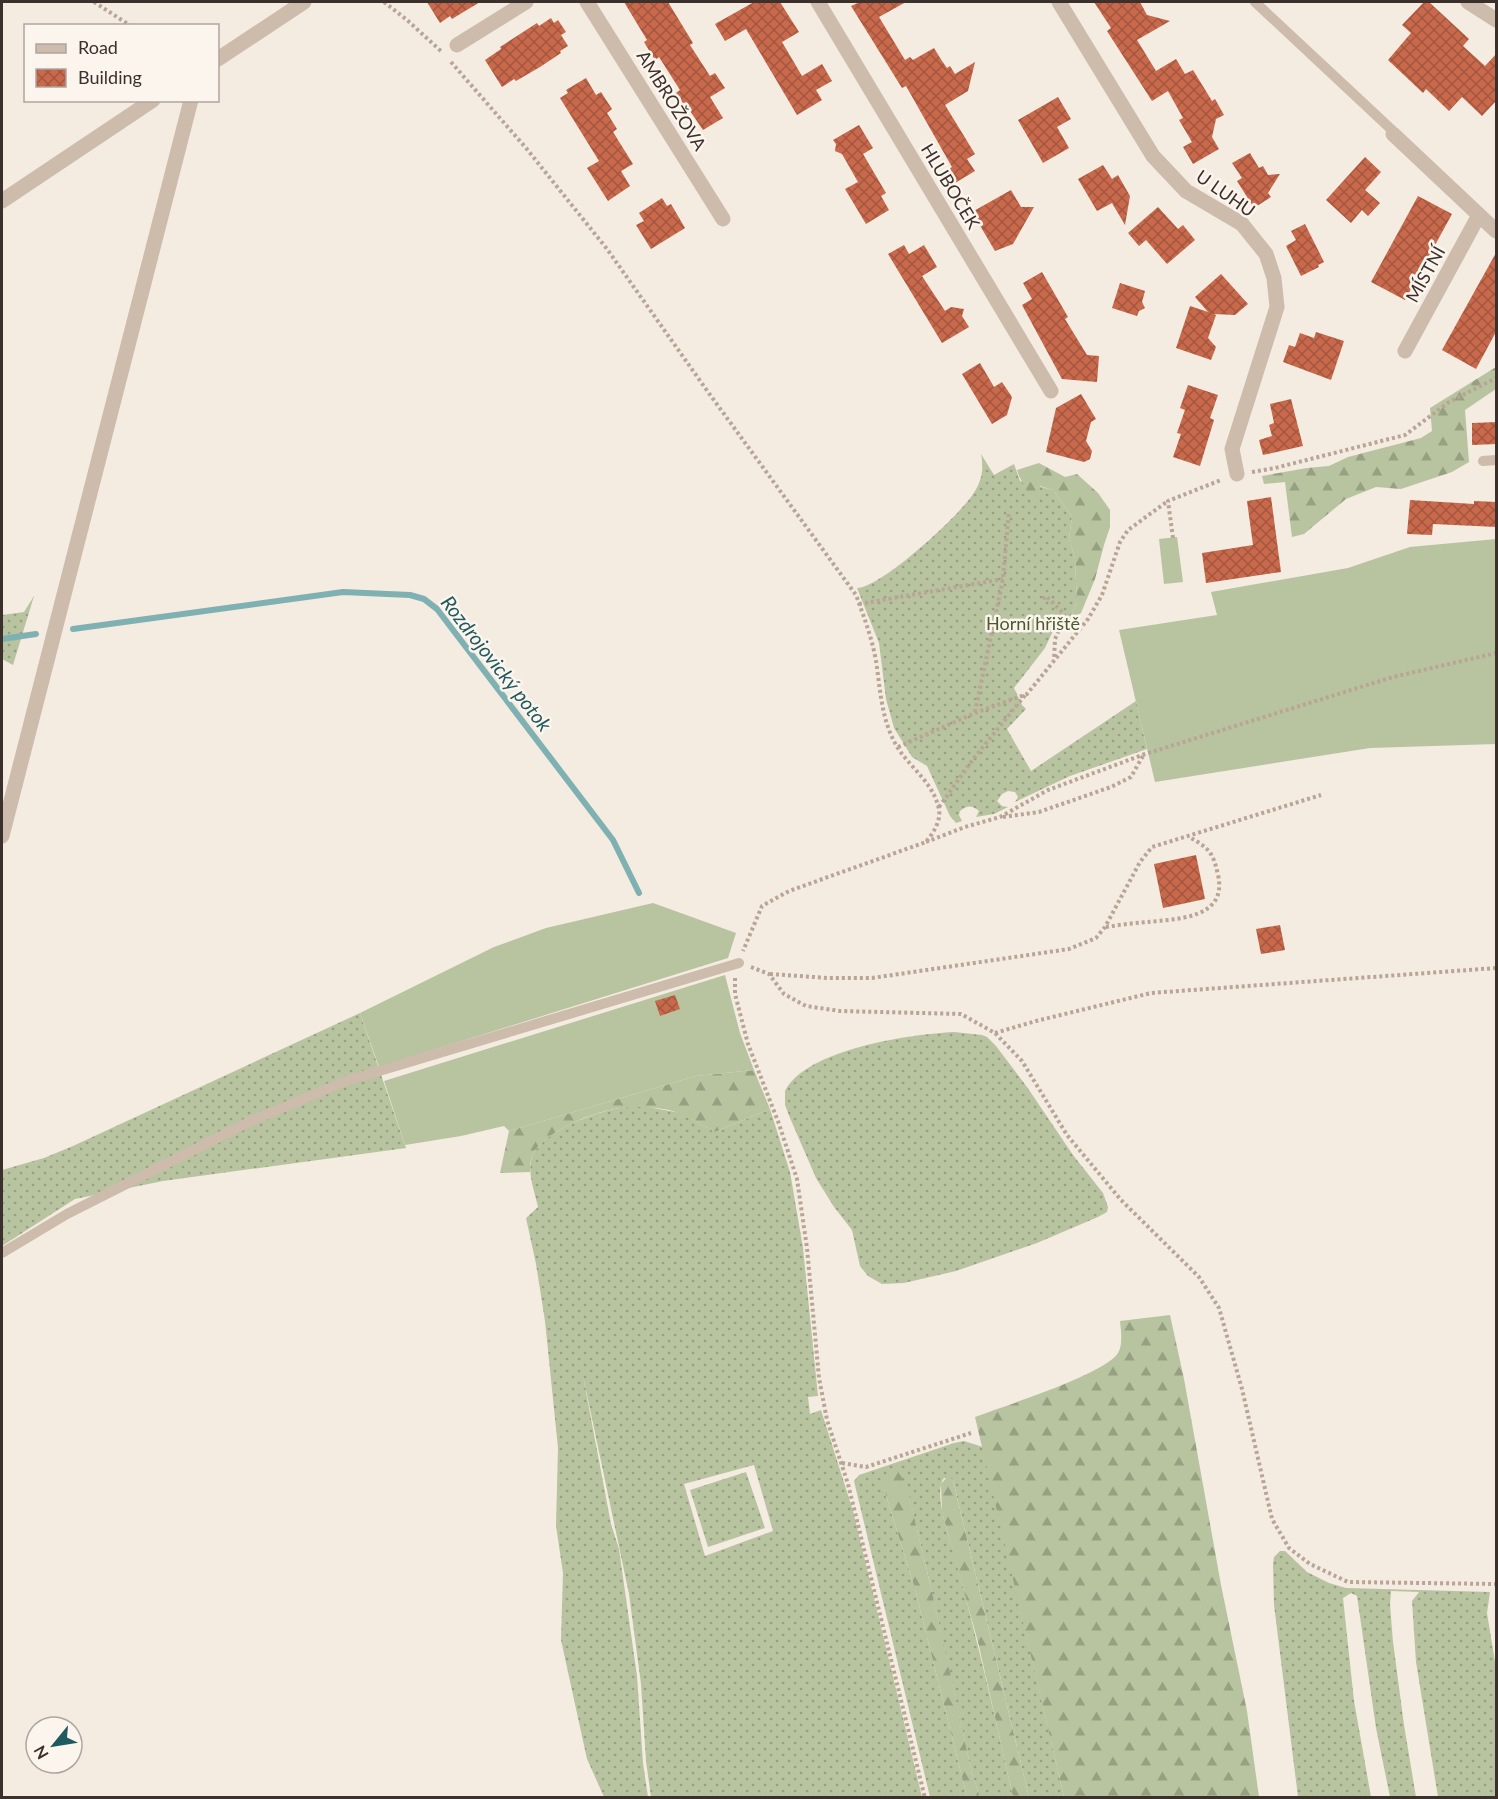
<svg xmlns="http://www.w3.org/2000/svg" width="1498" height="1799" viewBox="0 0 1498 1799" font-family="Lato,sans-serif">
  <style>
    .grass { fill: url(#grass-dots); fill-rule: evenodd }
    .forest { fill: url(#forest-firs) }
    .garden { fill: #b8c4a0 }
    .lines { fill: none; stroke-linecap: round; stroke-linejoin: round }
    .stream { stroke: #7fb0b2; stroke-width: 6 }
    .building { fill: url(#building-cross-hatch) }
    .path { stroke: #b9a596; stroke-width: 4; stroke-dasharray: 3 3; stroke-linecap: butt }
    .service { stroke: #cdbbac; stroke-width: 10 }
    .minor { stroke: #cdbbac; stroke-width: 15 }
    .tertiary { stroke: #cdbbac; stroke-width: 15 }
    .labels { text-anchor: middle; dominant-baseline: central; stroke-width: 5; stroke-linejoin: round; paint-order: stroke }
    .street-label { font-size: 18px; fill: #3b302b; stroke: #fbf5ee }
    .park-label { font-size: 18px; fill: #4a5a2e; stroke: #fbf5ee }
    .water-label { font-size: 20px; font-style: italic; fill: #1f5a5e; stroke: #fbf5ee }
  </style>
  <defs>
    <pattern id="grass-dots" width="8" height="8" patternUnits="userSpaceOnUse" patternTransform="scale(1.5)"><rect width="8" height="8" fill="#b8c4a0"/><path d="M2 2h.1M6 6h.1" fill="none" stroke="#97a083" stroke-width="1.8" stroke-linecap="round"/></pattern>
    <pattern id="forest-firs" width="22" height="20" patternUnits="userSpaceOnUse" patternTransform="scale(1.5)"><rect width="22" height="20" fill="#b8c4a0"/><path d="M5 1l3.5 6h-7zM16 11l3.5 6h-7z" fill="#97a083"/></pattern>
    <pattern id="building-cross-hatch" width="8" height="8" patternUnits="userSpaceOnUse" patternTransform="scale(1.5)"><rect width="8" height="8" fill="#c8694b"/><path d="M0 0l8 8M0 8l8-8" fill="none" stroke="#a4573f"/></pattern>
  </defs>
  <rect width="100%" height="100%" fill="#f4ebe1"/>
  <g class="grass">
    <path d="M981 454 994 475 1014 464 1020 481 1053 490 1072 517 1069 539 1075 559 1077 603 1068 622 1060 616 1045 648 1014 688 1022 705 1026 709 1007 729 1031 771 1136 701 1147 749 1070 776 1015 802 1018 797 1015 792 1008 791 1002 794 997 801 1002 806 1008 807 994 814 976 817 979 811C972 805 967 805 960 811L959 815 962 821 956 823 950 816 927 766 912 757 894 728 886 699 879 643 857 588C881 588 960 515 973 494 982 481 984 469 981 454Z"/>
    <polygon points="34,596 13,665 2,659 2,615 24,612"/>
    <polygon points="360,1013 406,1148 163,1181 75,1199 2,1246 2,1170 44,1158 73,1146"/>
    <path d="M954 1032 982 1035 987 1037 996 1046 1027 1087 1073 1155 1103 1193 1108 1207 1107 1212 1098 1217 1037 1243 956 1271 904 1283 882 1284 868 1276 860 1266 852 1230 834 1207 816 1178 790 1118 785 1105V1091C806 1049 912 1034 954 1032Z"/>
    <path d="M648 1107 681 1113 715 1132 770 1109 790 1172 803 1248 818 1396 808 1397 810 1414 821 1410 853 1511 922 1797H651L646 1761 641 1684 629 1594 583 1376 611 1524 619 1549 637 1676 643 1763 648 1797H604L587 1759 561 1640 563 1573 556 1526 558 1448 545 1321 536 1264 526 1218 538 1207C535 1193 528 1175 531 1161 536 1133 595 1112 620 1108 629 1106 639 1107 648 1107ZM754 1465 773 1531 705 1556 684 1484Z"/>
    <path d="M964 1441 983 1447 1064 1797H1029L953 1480 944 1478C933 1493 949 1536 954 1553 976 1634 995 1716 1013 1797H980L972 1774 928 1575 909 1496 884 1489 915 1589 967 1797H930L854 1481 859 1475 954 1443Z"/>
    <polygon points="746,1472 765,1528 708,1547 690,1490"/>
    <polygon points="1280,1551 1285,1551 1307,1572 1329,1583 1346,1588 1490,1592 1487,1613 1496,1668 1496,1797 1438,1797 1416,1662 1412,1601 1419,1592 1391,1591 1390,1605 1393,1642 1404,1725 1416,1797 1390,1797 1376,1728 1357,1596 1351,1593 1343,1598 1354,1701 1371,1797 1298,1797 1274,1605 1273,1564 1274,1557"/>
  </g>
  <g class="forest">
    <polygon points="1496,367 1496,389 1465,410 1469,462 1452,472 1401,489 1376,487 1346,499 1304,534 1292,537 1285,482 1264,484 1262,476 1307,468 1329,466 1348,457 1421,438 1432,431 1430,408"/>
    <path d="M1039 463 1065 477 1077 474 1098 493 1110 510V527L1104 545 1095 579 1081 613 1068 622 1077 603 1075 559 1069 539 1072 517 1053 490 1040 486 1037 496 1029 497C1026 486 1020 481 1017 470Z"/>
    <path d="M754 1070 770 1109 715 1132C700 1124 685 1114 669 1110 654 1107 637 1106 622 1108 597 1110 545 1131 533 1154 530 1160 530 1166 530 1172L500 1173 509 1131 696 1076Z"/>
    <path d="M1170 1315 1184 1379 1221 1585 1247 1711 1259 1797H1064L975 1417C1003 1406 1104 1375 1118 1353 1123 1345 1121 1331 1120 1321Z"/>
    <path d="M893 1472H898C910 1486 914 1519 919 1537 938 1616 955 1695 972 1774L980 1797H967L915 1589 884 1489 883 1477Z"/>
    <polygon points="947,1477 950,1477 953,1480 956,1493 1029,1797 1013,1797 978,1642 942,1512 941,1484"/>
  </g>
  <g class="garden">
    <polygon points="1177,537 1183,582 1164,584 1159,539"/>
    <polygon points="1496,539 1496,744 1370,748 1155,782 1119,630 1217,615 1211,592 1348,568 1410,547"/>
    <polygon points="653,903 736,933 728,958 379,1067 360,1013 494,947 546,928"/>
    <polygon points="725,975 740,1033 754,1070 696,1076 509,1131 504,1126 461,1136 405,1145 384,1081"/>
  </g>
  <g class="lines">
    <g class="stream">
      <polyline points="73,629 343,592 410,595 424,599 437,609 613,840 639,893"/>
      <polyline points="2,639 36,634"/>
    </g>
  </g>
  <g class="building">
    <polygon points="427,2 480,2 452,19 450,16 440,23"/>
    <polygon points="624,2 668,2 693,43 690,45 710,76 715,73 725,88 710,97 723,118 703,130 688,108 686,109 676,93 680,90 659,57 655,60 644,42 647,40"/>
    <polygon points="754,2 780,2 799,32 782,42 802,76 822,64 832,81 816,90 822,100 797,115 746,29 725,41 715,24"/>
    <polygon points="860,2 906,2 879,17 905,60 910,57 913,60 934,48 942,61 947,68 950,66 955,74 975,62 968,91 945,105 975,154 967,159 975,171 955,183 947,170 952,167 906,86 902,88 851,6"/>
    <polygon points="1094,2 1140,2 1147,15 1170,21 1137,40 1156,71 1176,59 1185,74 1193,70 1212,101 1215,99 1224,115 1216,119 1212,137 1219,149 1193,164 1183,147 1192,142 1179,120 1183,118 1168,91 1152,101 1107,31 1111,28"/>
    <polygon points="1424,2 1429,2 1469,39 1463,46 1485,66 1497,53 1497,100 1482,116 1462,97 1449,111 1426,89 1423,93 1388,60 1411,33 1402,25"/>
    <polygon points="551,18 554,23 558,20 566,32 561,35 568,46 560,51 561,53 540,67 516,81 514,79 502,87 485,60 501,49 500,47 537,23 539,26"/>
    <polygon points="586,78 596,95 601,92 612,109 607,113 617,129 613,132 633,164 621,171 630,186 608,201 587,168 599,161 560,98 568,93 566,90"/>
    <polygon points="1058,97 1071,119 1057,127 1069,148 1043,163 1018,120"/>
    <polygon points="859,125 873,148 863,154 886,193 881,196 889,210 866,224 845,189 858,182 842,154 835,151 836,144 833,140"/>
    <polygon points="1250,153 1259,168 1263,166 1268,175 1280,174 1268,193 1271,197 1254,208 1237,181 1242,178 1232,163"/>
    <polygon points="1365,157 1381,172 1365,190 1380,203 1368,216 1362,210 1351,223 1326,200"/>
    <polygon points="1103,165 1112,179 1118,175 1130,196 1125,225 1112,203 1097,211 1078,179"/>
    <polygon points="1011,190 1021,207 1034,207 1013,244 995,251 972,212"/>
    <polygon points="1418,196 1452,214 1405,300 1371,282"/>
    <polygon points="662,198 667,206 671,204 685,228 651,249 636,225 644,221 639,213"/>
    <polygon points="1158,207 1178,229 1183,225 1195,240 1167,264 1146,240 1139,246 1128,233"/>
    <polygon points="1305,224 1324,262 1318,265 1319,267 1301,276 1286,246 1296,240 1291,231"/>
    <polygon points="904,245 909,254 924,245 937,267 922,276 945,311 951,307 964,309 962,316 969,327 942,343 888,254"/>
    <polygon points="1497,251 1497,330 1476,369 1442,350"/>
    <polygon points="1042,272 1068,317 1065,319 1087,355 1099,356 1097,382 1062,379 1022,305 1032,299 1023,283"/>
    <polygon points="1221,274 1248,304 1235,315 1213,314 1216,315 1208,338 1216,347 1211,360 1176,348 1190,306 1208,312 1195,297"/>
    <polygon points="1120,283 1145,291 1142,302 1145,308 1139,311 1137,316 1112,308"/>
    <polygon points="1316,332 1344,341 1331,380 1283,362 1289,345 1295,347 1300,333 1314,338"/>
    <polygon points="980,363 994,387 1002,382 1012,397 1007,415 992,424 962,374"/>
    <polygon points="1188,385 1218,395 1210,418 1214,420 1200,466 1173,457 1181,434 1177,433 1185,410 1180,408"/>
    <polygon points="1081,394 1096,419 1091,422 1086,441 1092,451 1090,459 1084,462 1046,452 1056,408"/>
    <polygon points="1291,399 1303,446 1263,455 1259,440 1272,436 1269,425 1274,423 1270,404"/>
    <polygon points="1497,422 1497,444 1472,445 1472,423"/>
    <polygon points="1271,497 1281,572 1206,583 1202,553 1253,545 1247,501"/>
    <polygon points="1410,500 1474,504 1474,501 1497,502 1497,527 1433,524 1432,535 1407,534"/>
    <polygon points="1196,855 1205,899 1163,908 1154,864"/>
    <polygon points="1280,925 1285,950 1261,954 1256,929"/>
    <polygon points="675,995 680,1009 660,1016 655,1001"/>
  </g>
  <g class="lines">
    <g class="path">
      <polyline points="94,2 131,26"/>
      <polyline points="384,2 407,20 442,52"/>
      <path d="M451 62 526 148 607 249 708 392 856 595C864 617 872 638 876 661 880 687 881 713 892 737 904 765 932 778 939 809 941 822 933 833 926 842L789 891 762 906 743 951"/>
      <polyline points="1252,472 1275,468 1405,435 1449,402 1496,378"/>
      <polyline points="1173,538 1168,501 1221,480"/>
      <polyline points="1043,599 1046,596 1064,614 1065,618 1055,639 1054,660"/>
      <polyline points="859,604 1003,579"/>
      <polyline points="975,712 1003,579 1009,511"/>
      <polyline points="898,747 975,713 1027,694 1088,619 1102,595 1120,542 1128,530 1168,501"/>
      <polyline points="939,807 974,758 1026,694"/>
      <polyline points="1003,817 1039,812 1111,787 1131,777 1144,754"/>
      <polyline points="926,842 965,827 1000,817 1048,790 1145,754 1393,677 1496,653"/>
      <path d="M1106 927C1119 925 1133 923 1147 922 1176 919 1228 919 1218 875 1213 852 1209 848 1189 837"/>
      <polyline points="751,967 769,974 784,994 806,1006 840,1011 961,1014 995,1033 1022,1061 1067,1135 1121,1200 1199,1277 1219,1308 1242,1389 1272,1519 1289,1548 1310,1564 1348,1582 1496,1584"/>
      <polyline points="770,974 828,978 872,978 1069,949 1096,938 1105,927 1140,862 1152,847 1321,795"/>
      <polyline points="735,978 735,994 748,1044 779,1124 797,1179 807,1248 819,1378 827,1420 848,1484 925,1798"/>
      <polyline points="995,1033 1036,1021 1151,993 1496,968"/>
      <polyline points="842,1463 866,1467 971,1433"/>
    </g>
    <g class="service">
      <polyline points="1255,2 1392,130 1393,134"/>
      <polyline points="1483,461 1496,460"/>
      <polyline points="2,1253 67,1214 249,1122 346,1081 739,963"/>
    </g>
    <g class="minor">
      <polyline points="587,2 723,219"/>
      <polyline points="818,2 1051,391"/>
      <polyline points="1059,2 1153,156 1186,191 1242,224 1266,254 1274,278 1277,307 1232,449 1237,474"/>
      <polyline points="457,45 526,2"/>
      <polyline points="1393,134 1496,231"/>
      <polyline points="1405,351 1479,215"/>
    </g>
    <g class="tertiary">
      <polyline points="1468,2 1496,20"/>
      <polyline points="218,59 304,2"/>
      <polyline points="2,201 153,100"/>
      <polyline points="2,836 191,100"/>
    </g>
  </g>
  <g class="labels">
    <g class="street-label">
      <text transform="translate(672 100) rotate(58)">AMBROŽOVA</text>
      <text transform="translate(951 186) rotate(59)">HLUBOČEK</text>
      <text transform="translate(1226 193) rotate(35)">U LUHU</text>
      <text transform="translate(1425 274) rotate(-61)">MÍSTNÍ</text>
    </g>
    <g class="park-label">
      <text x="1033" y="623">Horní hřiště</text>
    </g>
    <g class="water-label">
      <text transform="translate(497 663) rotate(52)">Rozdrojovický potok</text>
    </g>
  </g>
  <rect width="1498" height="1799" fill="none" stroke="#3b302b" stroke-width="6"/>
  <rect x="24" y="24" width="195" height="78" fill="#fbf5ee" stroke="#aea6a0" stroke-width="1.5"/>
  <rect x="36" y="44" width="30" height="9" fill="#cdbbac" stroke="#aea6a0" stroke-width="1.5"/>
  <text x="78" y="54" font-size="18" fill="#3b302b">Road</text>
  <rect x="36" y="69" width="30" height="18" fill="url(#building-cross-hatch)" stroke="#aea6a0" stroke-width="1.5"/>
  <text x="78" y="84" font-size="18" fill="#3b302b">Building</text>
  <g transform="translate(54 1745) rotate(240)"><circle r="28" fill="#fbf5ee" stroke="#aea6a0" stroke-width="1.5"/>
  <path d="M0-4.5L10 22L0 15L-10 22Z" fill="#1f5a5e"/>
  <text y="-9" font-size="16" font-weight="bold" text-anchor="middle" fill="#3b302b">N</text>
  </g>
</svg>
